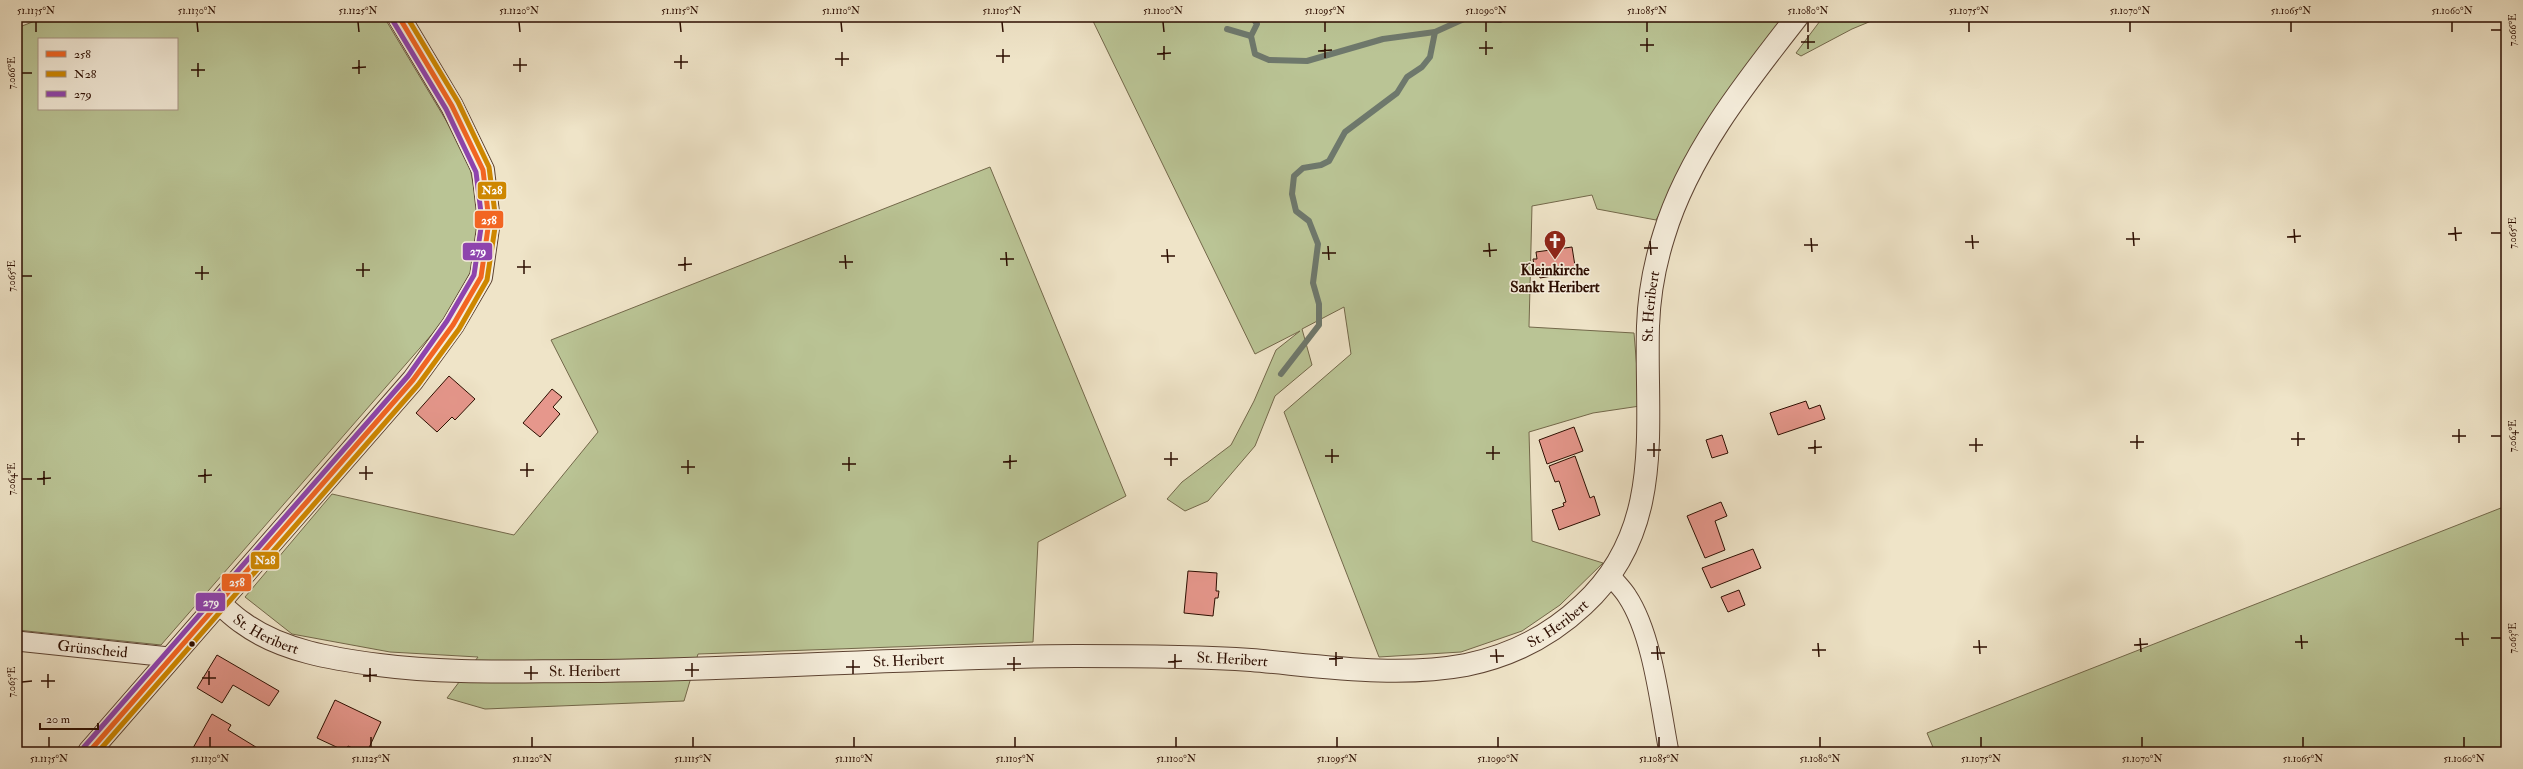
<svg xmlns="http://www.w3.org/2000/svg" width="2523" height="769" viewBox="0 0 2523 769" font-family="'IM FELL Double Pica',serif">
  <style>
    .green { fill: #bac495; stroke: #73684a; fill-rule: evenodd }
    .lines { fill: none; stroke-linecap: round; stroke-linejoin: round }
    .stream { stroke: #6e786c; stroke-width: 6 }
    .building { fill: #e6978c; stroke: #2c0d00 }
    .minor-casing { stroke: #5d4332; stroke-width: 21 }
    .tertiary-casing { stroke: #5d4332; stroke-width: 24 }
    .minor { stroke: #f5eddb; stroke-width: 19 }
    .tertiary { stroke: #f5eddb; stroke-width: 22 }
    .bus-1-casing { stroke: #f5eddb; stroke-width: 8 }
    .bus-2-casing { stroke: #f5eddb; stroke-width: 8 }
    .bus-3-casing { stroke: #f5eddb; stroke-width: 8 }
    .bus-1 { stroke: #f26522; stroke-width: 5 }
    .bus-2 { stroke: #ce8700; stroke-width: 5 }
    .bus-3 { stroke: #8e44ad; stroke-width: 5 }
    .ticks { fill: none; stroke: #2c0d00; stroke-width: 1.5 }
    .bus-dot { fill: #2c0d00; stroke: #f5eddb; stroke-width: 1.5 }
    .labels { text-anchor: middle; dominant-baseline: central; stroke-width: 3.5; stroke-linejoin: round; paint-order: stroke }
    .poi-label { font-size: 15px; font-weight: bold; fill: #2c0d00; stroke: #f5eddb }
    .street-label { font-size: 15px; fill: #2c0d00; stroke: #f5eddb }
    .line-badge { stroke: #f5eddb; stroke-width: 1.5 }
    .badge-label { font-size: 11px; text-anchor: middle; font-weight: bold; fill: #fff }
    .neatline { fill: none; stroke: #2c0d00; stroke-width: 1.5 }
    .ticks-label { font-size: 10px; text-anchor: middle; fill: #2c0d00 }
  </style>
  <rect width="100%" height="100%" fill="#efe4c8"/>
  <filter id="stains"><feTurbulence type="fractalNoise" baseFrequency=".005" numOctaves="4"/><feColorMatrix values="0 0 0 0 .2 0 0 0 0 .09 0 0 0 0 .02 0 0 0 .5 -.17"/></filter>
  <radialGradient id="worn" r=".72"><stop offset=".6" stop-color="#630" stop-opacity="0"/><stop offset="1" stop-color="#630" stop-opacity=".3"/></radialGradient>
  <g class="green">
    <path d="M45 17H384L468 157 479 215 476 262 447 317 161 645 17 630V28ZM39 39H177V109H39Z"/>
    <polygon points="1091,17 1785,17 1716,113 1656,220 1597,209 1592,195 1532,206 1529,327 1634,333 1640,406 1593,413 1529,432 1532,541 1603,563 1560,605 1522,631 1461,652 1379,657 1284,412 1351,354 1344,307 1302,329 1312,365 1275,396 1255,446 1208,501 1185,511 1167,499 1182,482 1231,445 1254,401 1276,350 1300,331 1255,354"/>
    <polygon points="1823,17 1881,17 1852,29 1801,56 1796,53"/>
    <polygon points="990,167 1126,496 1038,542 1033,642 698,654 684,701 485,709 447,698 478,657 390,652 292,634 245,597 332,494 514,535 598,432 551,340"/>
    <polygon points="2506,506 2506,752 1935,752 1927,733"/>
  </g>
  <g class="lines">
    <g class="stream">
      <polyline points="1252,17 1257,24 1251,36 1255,54 1269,60 1307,61 1383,39 1435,32 1466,18 1500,20 1504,17"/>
      <polyline points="1227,29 1251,36"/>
      <polyline points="1281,374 1319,325 1319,304 1313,283 1318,244 1309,221 1296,211 1292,194 1294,176 1303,168 1321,165 1329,161 1345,132 1397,93 1407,77 1422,67 1430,57 1435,32"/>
    </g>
  </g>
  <g class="building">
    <polygon points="1572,247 1576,272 1540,278 1539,270 1535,271 1533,259 1537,259 1536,252"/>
    <polygon points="449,376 475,399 455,420 452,417 437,432 416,413"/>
    <polygon points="552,389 562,397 553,407 560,414 540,437 523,423"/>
    <polygon points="1806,401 1809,409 1820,405 1825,419 1778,435 1770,413"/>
    <polygon points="1574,427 1583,451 1547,464 1539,440"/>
    <polygon points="1722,435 1728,453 1712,458 1706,440"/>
    <polygon points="1575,456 1590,498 1594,496 1600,515 1559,530 1552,510 1564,506 1563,503 1566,502 1559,481 1555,482 1549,466"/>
    <polygon points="1721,502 1727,516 1715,521 1725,550 1705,558 1687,516"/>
    <polygon points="1753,549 1761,568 1711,588 1702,568"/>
    <polygon points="1188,571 1217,573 1216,591 1219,591 1218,598 1215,598 1213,616 1184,613"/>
    <polygon points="1739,590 1745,605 1728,612 1721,597"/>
    <polygon points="217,655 279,691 269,706 233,685 222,703 197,688"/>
    <polygon points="335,700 381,722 367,752 361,752 348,746 345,751 317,738"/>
    <polygon points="212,714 231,725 228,730 264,752 200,752 193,748"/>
  </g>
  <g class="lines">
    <g class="minor-casing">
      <g id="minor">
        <path d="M1610 575C1615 582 1622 588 1627 596 1653 635 1660 706 1669 752"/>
        <path id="s1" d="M17 641 169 657"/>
      </g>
    </g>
    <g class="tertiary-casing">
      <g id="tertiary">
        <path id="s2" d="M219 603C227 610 235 618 243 623 281 651 334 659 379 665 447 674 516 671 584 671 748 670 912 657 1076 656 1135 656 1193 656 1251 660 1321 666 1396 678 1466 665 1510 656 1550 636 1583 605 1666 529 1645 426 1648 326 1649 296 1655 263 1664 235 1688 155 1746 82 1797 17"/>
        <polyline points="89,752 413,380 453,325 481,277 489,221 483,170 452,106 399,17"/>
      </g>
    </g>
    <use href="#minor" class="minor"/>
    <use href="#tertiary" class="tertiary"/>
    <g class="bus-1-casing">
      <polyline id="bus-1" points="89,752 413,380 453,325 481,277 489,221 483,170 452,106 399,17"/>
    </g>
    <g class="bus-2-casing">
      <polyline id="bus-2" points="98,752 418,385 459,329 487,280 496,221 489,167 458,102 407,17"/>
    </g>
    <g class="bus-3-casing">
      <polyline id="bus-3" points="84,747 408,376 447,321 474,275 482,221 476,172 446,109 393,21"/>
    </g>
    <use href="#bus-1" class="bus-1"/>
    <use href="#bus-2" class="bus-2"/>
    <use href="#bus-3" class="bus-3"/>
  </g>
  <path class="ticks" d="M36 22V32M197 22 198 32M358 22 359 32M519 22 520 32M680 22 681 32M841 22 842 32M1002 22 1003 32M1163 22 1164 32M1325 22V32M1486 22V32M1647 22V32M1808 22V32M1969 22V32M2130 22V32M2291 22V32M2452 22V32M2491 30H2501M1808 35V49M1647 38V52M1486 41V55M1801 42H1815M1325 44V58M1640 45H1654M1164 46V60M1479 48H1493M1003 49V63M1318 51 1332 50M842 52V66M1157 54 1171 53M681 55V69M996 56H1010M520 58V72M835 59H849M359 60V74M674 62H688M198 63V77M513 65H527M352 68 366 67M191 70H205M22 73H32M2455 227 2456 241M2294 229 2295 243M2133 232 2134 246M2491 233H2501M2448 234 2462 233M1972 235 1973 249M2287 237 2301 236M1811 238 1812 252M2126 239H2140M1650 241 1651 255M1965 242H1979M1489 243 1490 257M1804 245H1818M1328 246 1329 260M1644 248H1658M1167 249 1168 263M1483 251 1497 250M1006 252 1007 266M1322 253H1336M845 255 846 269M1161 256H1175M685 257V271M1000 259H1014M524 260V274M839 262H853M363 263V277M678 265 692 264M202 266V280M517 267H531M356 270H370M195 273H209M22 276H32M2459 429V443M2298 432V446M2137 435V449M2452 436H2466M2491 436H2501M1976 438V452M2291 439H2305M1815 440V454M2130 442H2144M1654 443V457M1969 445H1983M1493 446V460M1808 448 1822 447M1332 449V463M1647 450H1661M1171 452V466M1486 453H1500M1010 455V469M1325 456H1339M849 457V471M1164 459H1178M688 460V474M1003 462 1017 461M527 463V477M842 464H856M366 466V480M681 467H695M205 469V483M520 470H534M44 471V485M359 473H373M198 476 212 475M22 479H32M37 479 51 478M2462 632 2463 646M2301 635 2302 649M2140 638 2141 652M2491 638H2501M2455 639H2469M1979 640 1980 654M2295 642H2308M1818 643 1819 657M2134 645 2148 644M1657 646 1658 660M1973 647H1987M1496 649 1497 663M1812 650H1826M1336 652V666M1651 653H1665M1175 654V668M1490 656H1504M1014 657V671M1329 659 1343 658M853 660V674M1168 662 1182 661M692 663V677M1007 664H1021M531 666V680M846 667H860M370 668V682M685 670H699M209 671V685M524 673H538M48 674V688M363 676 377 675M202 678H216M41 681H55M22 682 32 681M49 737V747M210 737V747M371 737V747M532 737V747M693 737V747M854 737V747M1015 737V747M1176 737V747M1337 737V747M1498 737V747M1659 737V747M1820 737V747M1981 737V747M2142 737V747M2303 737V747M2464 737V747"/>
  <defs>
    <g id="church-pin" transform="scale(1.15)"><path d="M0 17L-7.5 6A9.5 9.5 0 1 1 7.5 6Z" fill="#8f2418" stroke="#f5eddb"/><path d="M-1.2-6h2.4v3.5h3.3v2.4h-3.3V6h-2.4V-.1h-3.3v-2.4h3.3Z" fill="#fff"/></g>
  </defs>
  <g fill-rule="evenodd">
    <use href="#church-pin" x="1555" y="241"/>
  </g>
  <circle class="bus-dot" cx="192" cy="644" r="3.5"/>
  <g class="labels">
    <g class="poi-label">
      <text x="1555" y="270">Kleinkirche<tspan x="1555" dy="17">Sankt Heribert</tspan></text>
    </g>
    <g class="street-label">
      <text stroke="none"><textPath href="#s2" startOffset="1713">St. Heribert</textPath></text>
      <text stroke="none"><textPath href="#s2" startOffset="1365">St. Heribert</textPath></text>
      <text stroke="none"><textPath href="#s2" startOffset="57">St. Heribert</textPath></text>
      <text stroke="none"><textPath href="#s1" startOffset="76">Grünscheid</textPath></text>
      <text stroke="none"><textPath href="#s2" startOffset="1029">St. Heribert</textPath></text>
      <text stroke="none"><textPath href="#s2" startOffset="705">St. Heribert</textPath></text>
      <text stroke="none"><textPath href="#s2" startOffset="381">St. Heribert</textPath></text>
    </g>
  </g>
  <g class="line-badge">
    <rect x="477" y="181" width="30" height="19" rx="4" fill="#ce8700"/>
    <rect x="474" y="210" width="30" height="19" rx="4" fill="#f26522"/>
    <rect x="462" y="242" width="31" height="19" rx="4" fill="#8e44ad"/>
    <rect x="250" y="551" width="30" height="19" rx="4" fill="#ce8700"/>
    <rect x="221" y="573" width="31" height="19" rx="4" fill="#f26522"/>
    <rect x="195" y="592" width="31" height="20" rx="4" fill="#8e44ad"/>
  </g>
  <g class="badge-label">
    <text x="492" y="194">N28</text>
    <text x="489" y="224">258</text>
    <text x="478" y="255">279</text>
    <text x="265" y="564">N28</text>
    <text x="237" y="586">258</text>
    <text x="211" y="606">279</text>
  </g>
  <rect width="2523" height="769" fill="none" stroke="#efe4c8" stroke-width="44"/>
  <rect x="38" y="38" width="140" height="72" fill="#f5eddb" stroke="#a59383"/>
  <rect x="46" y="51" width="20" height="6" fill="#f26522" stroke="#a59383"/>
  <text x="74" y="58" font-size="12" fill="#2c0d00">258</text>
  <rect x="46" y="71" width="20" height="6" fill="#ce8700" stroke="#a59383"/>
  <text x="74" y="78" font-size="12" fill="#2c0d00">N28</text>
  <rect x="46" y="91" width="20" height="6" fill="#8e44ad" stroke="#a59383"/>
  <text x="74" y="98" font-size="12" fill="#2c0d00">279</text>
  <path d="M40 723v6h58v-6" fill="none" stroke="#2c0d00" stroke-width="2"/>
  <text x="46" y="723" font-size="12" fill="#2c0d00" stroke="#f5eddb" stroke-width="3" paint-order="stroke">20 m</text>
  <rect x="22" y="22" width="2479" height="725" class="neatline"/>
  <g class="ticks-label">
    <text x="36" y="14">51.1135°N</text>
    <text x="197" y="14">51.1130°N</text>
    <text x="358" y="14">51.1125°N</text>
    <text x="519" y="14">51.1120°N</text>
    <text x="680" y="14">51.1115°N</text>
    <text x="841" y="14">51.1110°N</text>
    <text x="1002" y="14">51.1105°N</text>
    <text x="1163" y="14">51.1100°N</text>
    <text x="1325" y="14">51.1095°N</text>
    <text x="1486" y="14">51.1090°N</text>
    <text x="1647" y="14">51.1085°N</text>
    <text x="1808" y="14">51.1080°N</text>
    <text x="1969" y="14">51.1075°N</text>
    <text x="2130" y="14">51.1070°N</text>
    <text x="2291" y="14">51.1065°N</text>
    <text x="2452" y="14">51.1060°N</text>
    <text transform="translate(2512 30) rotate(-90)" y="4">7.066°E</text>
    <text transform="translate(11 73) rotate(-90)" y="4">7.066°E</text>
    <text transform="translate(2512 233) rotate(-90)" y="4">7.065°E</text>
    <text transform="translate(11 276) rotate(-90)" y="4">7.065°E</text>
    <text transform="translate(2512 436) rotate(-90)" y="4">7.064°E</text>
    <text transform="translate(11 479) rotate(-90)" y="4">7.064°E</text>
    <text transform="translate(2512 638) rotate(-90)" y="4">7.063°E</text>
    <text transform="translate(11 682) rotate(-90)" y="4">7.063°E</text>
    <text x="49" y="762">51.1135°N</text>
    <text x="210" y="762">51.1130°N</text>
    <text x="371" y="762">51.1125°N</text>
    <text x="532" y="762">51.1120°N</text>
    <text x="693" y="762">51.1115°N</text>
    <text x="854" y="762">51.1110°N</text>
    <text x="1015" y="762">51.1105°N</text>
    <text x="1176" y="762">51.1100°N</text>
    <text x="1337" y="762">51.1095°N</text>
    <text x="1498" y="762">51.1090°N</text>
    <text x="1659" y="762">51.1085°N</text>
    <text x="1820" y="762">51.1080°N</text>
    <text x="1981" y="762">51.1075°N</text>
    <text x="2142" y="762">51.1070°N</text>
    <text x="2303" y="762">51.1065°N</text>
    <text x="2464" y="762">51.1060°N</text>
  </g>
  <rect width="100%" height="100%" filter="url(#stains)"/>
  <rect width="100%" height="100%" fill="url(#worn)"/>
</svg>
